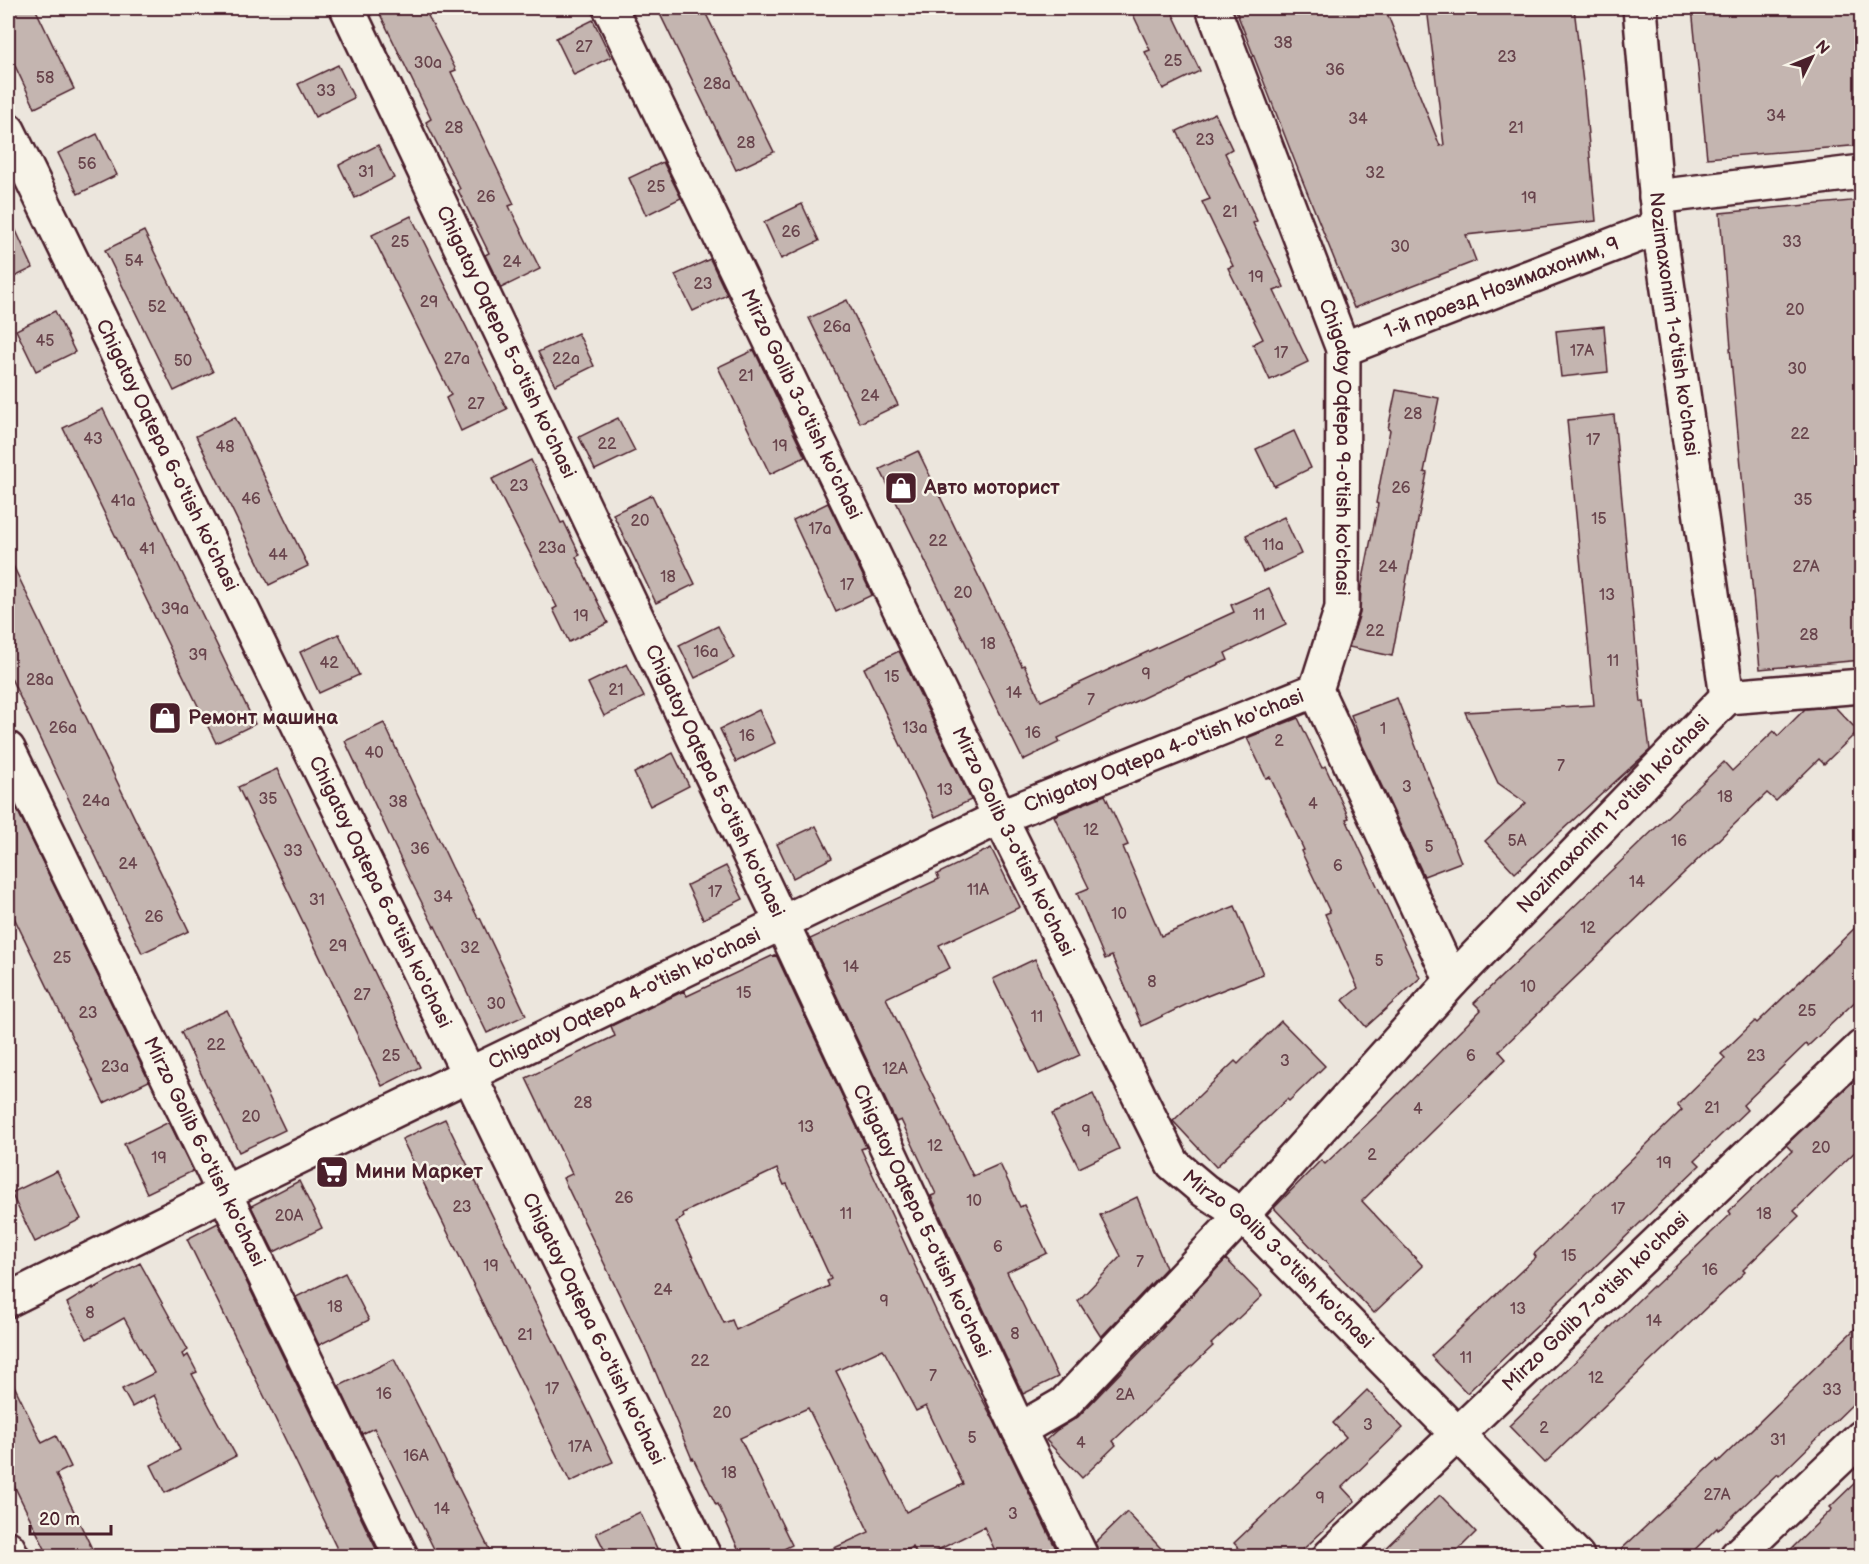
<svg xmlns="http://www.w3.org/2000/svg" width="1869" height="1564" viewBox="0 0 1869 1564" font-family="'Balsamiq Sans',sans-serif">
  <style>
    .building { fill: #c4b5b0; stroke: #4a1f2b; stroke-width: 1.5; fill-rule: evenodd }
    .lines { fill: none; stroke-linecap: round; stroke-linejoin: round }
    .minor-casing { stroke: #4a1f2b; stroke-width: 38 }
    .minor { stroke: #f7f3e8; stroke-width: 33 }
    .labels { text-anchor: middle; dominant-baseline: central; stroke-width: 5; stroke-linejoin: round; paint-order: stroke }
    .number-label { font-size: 16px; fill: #68444c }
    .street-label { font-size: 20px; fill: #4a1f2b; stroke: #f7f3e8 }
    .poi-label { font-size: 20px; font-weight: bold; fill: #4a1f2b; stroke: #f7f3e8; text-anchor: start }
  </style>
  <rect width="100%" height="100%" fill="#ece6dd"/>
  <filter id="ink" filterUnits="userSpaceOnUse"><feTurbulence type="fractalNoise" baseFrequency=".0167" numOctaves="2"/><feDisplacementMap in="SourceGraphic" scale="12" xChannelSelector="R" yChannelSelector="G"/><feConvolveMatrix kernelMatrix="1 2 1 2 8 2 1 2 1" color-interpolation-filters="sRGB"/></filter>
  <g filter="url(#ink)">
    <g class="building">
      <polygon points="8,8 35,8 74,89 35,108 8,51"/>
      <polygon points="377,8 424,8 456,70 451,72 514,204 509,206 540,269 501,288 485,255 489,253 458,190 460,189 426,122 431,119"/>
      <polygon points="673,8 703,8 774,152 736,170 660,14"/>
      <polygon points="1130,8 1170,8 1200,71 1163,89 1145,52 1150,50"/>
      <polygon points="1235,8 1385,8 1440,146 1444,145 1427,8 1574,8 1584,91 1596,221 1466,235 1476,261 1354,308 1299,172"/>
      <polygon points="1692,8 1862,8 1862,145 1707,158"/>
      <polygon points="593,20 611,57 574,75 556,38"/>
      <polygon points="338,65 354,98 315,117 298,84"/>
      <polygon points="1215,113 1232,149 1225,153 1257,221 1253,223 1284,287 1274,291 1308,362 1270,380 1253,344 1263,339 1228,268 1233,266 1202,202 1210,199 1177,131"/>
      <polygon points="97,134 117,175 78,194 58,153"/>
      <polygon points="378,145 394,178 355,198 339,165"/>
      <polygon points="663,162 681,198 646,215 629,178"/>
      <polygon points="1862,200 1862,660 1760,669 1730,348 1731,348 1720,213"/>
      <polygon points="802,204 819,241 781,259 764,222"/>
      <polygon points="8,213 33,268 8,280"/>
      <polygon points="411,216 507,409 461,431 446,398 451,395 372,235"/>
      <polygon points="144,231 213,372 174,391 105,250"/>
      <polygon points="710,259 727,295 693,311 675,275"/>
      <polygon points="847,300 898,405 860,423 809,318"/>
      <polygon points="55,311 75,352 36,371 16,330"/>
      <polygon points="1604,326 1608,372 1561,377 1556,331"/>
      <polygon points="578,333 594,366 555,385 538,352"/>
      <polygon points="754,350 805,457 770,474 718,367"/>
      <polygon points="1396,390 1439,398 1424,472 1427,473 1392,656 1349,647 1360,613 1361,589 1378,504 1376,503 1390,430 1388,429"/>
      <polygon points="103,409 255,724 216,743 63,428"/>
      <polygon points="1614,415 1641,702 1644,702 1650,750 1515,873 1485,841 1526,803 1498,783 1465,712 1594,705 1567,420"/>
      <polygon points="235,417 308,566 269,585 196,436"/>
      <polygon points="618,418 635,451 595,470 579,437"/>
      <polygon points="1294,431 1311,468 1274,486 1256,449"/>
      <polygon points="918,451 1022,666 1024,665 1041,701 1234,612 1231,605 1269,588 1286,624 1225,653 1228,660 1190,677 1189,676 1058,738 1060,742 1023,760 880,469"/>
      <polygon points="531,460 561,523 564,522 580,555 576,557 608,623 569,642 553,609 557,607 492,479"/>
      <polygon points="652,495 695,584 656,603 613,514"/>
      <polygon points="828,503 872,595 836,612 793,520"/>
      <polygon points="1284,517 1301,554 1263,572 1246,535"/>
      <polygon points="8,555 189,931 142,953 8,672"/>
      <polygon points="718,626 734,658 695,678 679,645"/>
      <polygon points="339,634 359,675 319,693 300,652"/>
      <polygon points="899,651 971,800 935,817 864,668"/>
      <polygon points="627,664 644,697 604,716 588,683"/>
      <polygon points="1397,698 1461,862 1424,876 1363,746 1351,715"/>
      <polygon points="1835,707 1858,731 1824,764 1819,759 1776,801 1767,793 1499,1051 1506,1059 1362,1201 1423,1266 1374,1313 1274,1208 1321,1160 1325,1164 1384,1108 1481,1010 1474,1003 1724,762 1732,771 1774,731 1778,736 1805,709"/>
      <polygon points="759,710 775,743 736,762 720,729"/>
      <polygon points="1298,718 1322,768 1325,766 1349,818 1346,819 1420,978 1366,1027 1343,1000 1358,988 1325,914 1330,912 1301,851 1304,850 1270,777 1266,778 1247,738"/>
      <polygon points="384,723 452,867 478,918 480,918 526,1015 487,1033 435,926 434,927 410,879 345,741"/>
      <polygon points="673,753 689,786 650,806 634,773"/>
      <polygon points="277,769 420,1067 382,1086 238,787"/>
      <polygon points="8,791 149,1081 104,1103 8,905"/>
      <polygon points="1105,795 1128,845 1123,847 1161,936 1235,906 1263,974 1207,996 1206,995 1142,1026 1112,956 1105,959 1077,893 1089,888 1054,816"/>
      <polygon points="816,826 832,858 793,878 777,844"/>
      <polygon points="991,848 1020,907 939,945 950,968 886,998 973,1176 1000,1164 1020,1207 1024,1205 1047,1253 1007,1272 1058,1377 1023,1394 931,1196 936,1194 901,1120 896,1122 810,939 939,879 937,874"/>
      <polygon points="726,866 743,899 703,919 687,885"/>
      <polygon points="1862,921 1862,995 1808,1046 1806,1044 1743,1105 1747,1110 1695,1160 1700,1165 1551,1309 1553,1311 1467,1393 1431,1356 1536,1257 1534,1254 1682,1110 1677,1105 1725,1058 1721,1054 1755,1021 1757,1023"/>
      <path d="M774 955V956L776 955 862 1138 866 1147 861 1149 942 1324 994 1421 1060 1557H998L984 1527 924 1557H918L913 1547 892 1557H815L869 1532 808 1408 740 1438 792 1545 768 1557H742L718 1504 716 1505 693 1458 692 1459 648 1354 563 1178 572 1174 526 1078 615 1036 611 1026 684 991 687 996ZM777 1169 784 1185 787 1184 831 1279 827 1281 829 1286 736 1330 732 1320 724 1323 676 1222 684 1217 683 1213ZM883 1349 916 1411 926 1406 963 1484 906 1512 836 1371Z"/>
      <polygon points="1035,959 1080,1055 1039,1074 993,979"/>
      <polygon points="227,1010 285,1130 239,1152 181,1032"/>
      <polygon points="1281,1021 1325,1066 1289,1101 1287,1099 1216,1167 1173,1121 1235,1061 1238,1064"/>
      <polygon points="1862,1073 1862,1145 1794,1211 1799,1216 1743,1270 1745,1272 1710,1305 1710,1304 1545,1463 1509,1426 1653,1286 1654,1287 1731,1214 1729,1211 1792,1151 1786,1145"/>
      <polygon points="1093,1094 1119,1149 1079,1168 1052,1114"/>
      <polygon points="445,1119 613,1462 570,1482 402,1139"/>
      <polygon points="169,1122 193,1171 147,1193 124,1144"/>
      <polygon points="57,1171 81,1219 35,1242 11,1193"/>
      <polygon points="299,1181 322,1228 274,1252 251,1206"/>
      <polygon points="1137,1197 1166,1268 1101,1337 1078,1301 1121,1256 1100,1215"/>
      <polygon points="218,1223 380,1557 341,1557 326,1526 327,1526 270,1408 187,1239"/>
      <polygon points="1226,1259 1262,1296 1211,1344 1213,1346 1113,1441 1116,1445 1082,1478 1046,1440 1057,1430 1078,1417 1165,1326 1161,1328"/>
      <polygon points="140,1263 188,1350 182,1354 184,1358 188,1355 197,1372 192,1374 236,1456 165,1493 151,1465 180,1450 154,1395 132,1407 122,1389 154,1373 124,1318 87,1339 67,1303 93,1287 93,1289"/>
      <polygon points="345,1273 369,1320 319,1345 296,1297"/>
      <polygon points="1862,1322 1862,1395 1779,1476 1777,1474 1718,1530 1717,1528 1687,1557 1613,1557 1717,1460 1718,1462"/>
      <polygon points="394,1359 426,1422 493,1557 438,1557 374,1428 362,1434 339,1386"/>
      <polygon points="8,1373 42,1443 56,1436 71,1467 56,1474 96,1557 49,1557 8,1473"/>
      <polygon points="1367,1390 1403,1428 1342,1487 1355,1501 1295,1557 1247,1557 1234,1543 1346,1437 1333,1423"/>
      <polygon points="1862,1476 1862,1557 1783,1557 1832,1509 1830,1507"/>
      <polygon points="1440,1495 1476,1532 1451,1557 1376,1557"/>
      <polygon points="640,1512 661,1557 608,1557 596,1533"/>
      <polygon points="1127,1512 1169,1557 1100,1557 1095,1543"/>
    </g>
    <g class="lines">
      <g class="minor-casing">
        <g id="minor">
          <path id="s1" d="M347 8 782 923 1019 1430 1081 1556"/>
          <path id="s2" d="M610 8 1000 817 1173 1164 1205 1191 1242 1215 1577 1556"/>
          <path id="s3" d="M1213 8 1343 349 1342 608 1316 690 1452 981"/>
          <path id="s4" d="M1640 8 1659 227 1727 697"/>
          <path id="s5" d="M8 130 704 1556"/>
          <polyline points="1656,197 1862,172"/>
          <path id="s6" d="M1343 349 1659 227"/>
          <polyline points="1727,697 1862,686"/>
          <path id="s7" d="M8 749 401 1556"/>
          <path id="s8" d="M8 1300 224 1193 1000 817 1316 690"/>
          <path id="s9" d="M1019 1430 1064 1404 1242 1215 1452 981 1727 697"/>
          <polyline points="8,1548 12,1556"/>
          <path id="s10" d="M1330 1556 1862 1047"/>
          <polyline points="1737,1556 1862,1437"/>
        </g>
      </g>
      <use href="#minor" class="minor"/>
    </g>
  </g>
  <defs>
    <g id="shop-square" transform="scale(1.725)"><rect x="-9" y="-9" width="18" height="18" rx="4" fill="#4a1f2b" stroke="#f7f3e8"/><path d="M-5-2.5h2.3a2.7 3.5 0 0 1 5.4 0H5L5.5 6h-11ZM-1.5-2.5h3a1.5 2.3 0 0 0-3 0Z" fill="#fff"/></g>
    <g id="supermarket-square" transform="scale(1.725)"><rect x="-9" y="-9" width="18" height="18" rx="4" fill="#4a1f2b" stroke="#f7f3e8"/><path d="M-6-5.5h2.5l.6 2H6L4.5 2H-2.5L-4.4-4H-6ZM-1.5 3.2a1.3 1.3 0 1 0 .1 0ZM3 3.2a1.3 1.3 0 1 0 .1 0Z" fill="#fff"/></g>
  </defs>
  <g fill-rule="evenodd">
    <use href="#shop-square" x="901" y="488"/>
    <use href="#shop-square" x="165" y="718"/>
    <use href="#supermarket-square" x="332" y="1172"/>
  </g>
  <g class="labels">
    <g class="number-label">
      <text x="1283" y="43">38</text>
      <text x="584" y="47">27</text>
      <text x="1507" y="57">23</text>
      <text x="1173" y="61">25</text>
      <text x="428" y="63">30a</text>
      <text x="1335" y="70">36</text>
      <text x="45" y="78">58</text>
      <text x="717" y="84">28a</text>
      <text x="326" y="91">33</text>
      <text x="1776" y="116">34</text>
      <text x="1358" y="119">34</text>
      <text x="454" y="128">28</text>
      <text x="1516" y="128">21</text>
      <text x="1205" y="140">23</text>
      <text x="746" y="143">28</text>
      <text x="87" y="164">56</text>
      <text x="366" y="172">31</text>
      <text x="1375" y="173">32</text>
      <text x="656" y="187">25</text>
      <text x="486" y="197">26</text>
      <text x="1529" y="198">19</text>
      <text x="1230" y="212">21</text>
      <text x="791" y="232">26</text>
      <text x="400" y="242">25</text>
      <text x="1792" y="242">33</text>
      <text x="1400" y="247">30</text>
      <text x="134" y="261">54</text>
      <text x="512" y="262">24</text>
      <text x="1256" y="277">19</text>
      <text x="703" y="284">23</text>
      <text x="429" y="302">29</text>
      <text x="157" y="307">52</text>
      <text x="1795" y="310">20</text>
      <text x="837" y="327">26a</text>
      <text x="45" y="341">45</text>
      <text x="1582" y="351">17A</text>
      <text x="1281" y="353">17</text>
      <text x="457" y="359">27a</text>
      <text x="566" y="359">22a</text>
      <text x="183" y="361">50</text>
      <text x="1797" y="369">30</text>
      <text x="746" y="376">21</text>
      <text x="870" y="396">24</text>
      <text x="476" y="404">27</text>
      <text x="1413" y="414">28</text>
      <text x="1800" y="434">22</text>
      <text x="93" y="439">43</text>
      <text x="1593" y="440">17</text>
      <text x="607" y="444">22</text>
      <text x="780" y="446">19</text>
      <text x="225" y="447">48</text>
      <text x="519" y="486">23</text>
      <text x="1401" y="488">26</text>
      <text x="251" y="499">46</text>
      <text x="1803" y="500">35</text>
      <text x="123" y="501">41a</text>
      <text x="1599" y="519">15</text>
      <text x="640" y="521">20</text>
      <text x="820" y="529">17a</text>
      <text x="938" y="541">22</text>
      <text x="1273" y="545">11a</text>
      <text x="552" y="548">23a</text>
      <text x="147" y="549">41</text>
      <text x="278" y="555">44</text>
      <text x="1388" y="567">24</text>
      <text x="1806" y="567">27A</text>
      <text x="668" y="577">18</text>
      <text x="847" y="585">17</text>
      <text x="963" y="593">20</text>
      <text x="1607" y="595">13</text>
      <text x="175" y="609">39a</text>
      <text x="1259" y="615">11</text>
      <text x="581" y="616">19</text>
      <text x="1375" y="631">22</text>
      <text x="1809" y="635">28</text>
      <text x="988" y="644">18</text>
      <text x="706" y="652">16a</text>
      <text x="198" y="655">39</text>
      <text x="1613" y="661">11</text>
      <text x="329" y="663">42</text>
      <text x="1146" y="674">9</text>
      <text x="892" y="677">15</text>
      <text x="40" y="680">28a</text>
      <text x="616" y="690">21</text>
      <text x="1014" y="693">14</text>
      <text x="1091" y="700">7</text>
      <text x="63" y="728">26a</text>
      <text x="915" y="728">13a</text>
      <text x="1383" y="729">1</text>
      <text x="1033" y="733">16</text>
      <text x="747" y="736">16</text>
      <text x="1279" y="741">2</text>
      <text x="374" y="753">40</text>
      <text x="1561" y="766">7</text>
      <text x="1407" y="787">3</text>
      <text x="945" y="790">13</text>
      <text x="1725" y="797">18</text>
      <text x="268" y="799">35</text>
      <text x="96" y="801">24a</text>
      <text x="398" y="802">38</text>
      <text x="1313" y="804">4</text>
      <text x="1091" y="830">12</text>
      <text x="1517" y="841">5A</text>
      <text x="1679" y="841">16</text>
      <text x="1429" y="847">5</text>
      <text x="420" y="849">36</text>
      <text x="293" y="851">33</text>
      <text x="128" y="864">24</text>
      <text x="1338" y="866">6</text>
      <text x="1637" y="882">14</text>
      <text x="978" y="890">11A</text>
      <text x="715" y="892">17</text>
      <text x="443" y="897">34</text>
      <text x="317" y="900">31</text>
      <text x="1119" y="914">10</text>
      <text x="154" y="917">26</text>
      <text x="1588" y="928">12</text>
      <text x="338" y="946">29</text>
      <text x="470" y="948">32</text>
      <text x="62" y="958">25</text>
      <text x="1379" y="961">5</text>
      <text x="851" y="967">14</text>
      <text x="1152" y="982">8</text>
      <text x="1528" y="987">10</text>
      <text x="744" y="993">15</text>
      <text x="362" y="995">27</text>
      <text x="496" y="1004">30</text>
      <text x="1807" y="1011">25</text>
      <text x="88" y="1013">23</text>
      <text x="1037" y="1017">11</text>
      <text x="216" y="1045">22</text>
      <text x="391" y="1056">25</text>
      <text x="1471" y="1056">6</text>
      <text x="1756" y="1056">23</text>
      <text x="1285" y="1061">3</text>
      <text x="115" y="1067">23a</text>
      <text x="895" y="1069">12A</text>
      <text x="583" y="1103">28</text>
      <text x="1712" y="1108">21</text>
      <text x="1418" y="1109">4</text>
      <text x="251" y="1117">20</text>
      <text x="806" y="1127">13</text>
      <text x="1086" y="1131">9</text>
      <text x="935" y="1146">12</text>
      <text x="1821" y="1148">20</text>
      <text x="1372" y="1155">2</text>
      <text x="159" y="1158">19</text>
      <text x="1664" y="1163">19</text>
      <text x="624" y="1198">26</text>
      <text x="974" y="1201">10</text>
      <text x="462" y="1207">23</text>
      <text x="1618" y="1209">17</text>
      <text x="846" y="1214">11</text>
      <text x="1764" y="1214">18</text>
      <text x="289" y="1216">20A</text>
      <text x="998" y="1247">6</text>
      <text x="1569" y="1256">15</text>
      <text x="1140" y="1262">7</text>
      <text x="491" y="1266">19</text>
      <text x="1710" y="1270">16</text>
      <text x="663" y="1290">24</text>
      <text x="884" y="1301">9</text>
      <text x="335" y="1307">18</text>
      <text x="1518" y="1309">13</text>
      <text x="90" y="1313">8</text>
      <text x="1654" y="1321">14</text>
      <text x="1015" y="1334">8</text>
      <text x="525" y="1335">21</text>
      <text x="1466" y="1358">11</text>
      <text x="700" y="1361">22</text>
      <text x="933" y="1376">7</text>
      <text x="1596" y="1378">12</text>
      <text x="552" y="1389">17</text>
      <text x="1832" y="1390">33</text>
      <text x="384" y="1394">16</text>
      <text x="1125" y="1395">2A</text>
      <text x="722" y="1413">20</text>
      <text x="1368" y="1425">3</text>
      <text x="1544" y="1428">2</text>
      <text x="972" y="1438">5</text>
      <text x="1778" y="1440">31</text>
      <text x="1081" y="1443">4</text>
      <text x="580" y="1447">17A</text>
      <text x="416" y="1456">16A</text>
      <text x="729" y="1473">18</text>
      <text x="1717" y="1495">27A</text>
      <text x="1320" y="1498">9</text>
      <text x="442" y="1509">14</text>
      <text x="1013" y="1514">3</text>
    </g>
    <g class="street-label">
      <text stroke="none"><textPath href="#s6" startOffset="170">1-й проезд Нозимахоним, 9</textPath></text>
      <text stroke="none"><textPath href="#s4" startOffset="318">Nozimaxonim 1-o'tish ko'chasi</textPath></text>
      <text stroke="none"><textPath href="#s1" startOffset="370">Chigatoy Oqtepa 5-o'tish ko'chasi</textPath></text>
      <text stroke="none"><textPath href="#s2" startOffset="440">Mirzo Golib 3-o'tish ko'chasi</textPath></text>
      <text stroke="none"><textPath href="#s3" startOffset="462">Chigatoy Oqtepa 9-o'tish ko'chasi</textPath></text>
      <text stroke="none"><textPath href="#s5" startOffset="362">Chigatoy Oqtepa 6-o'tish ko'chasi</textPath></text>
      <text stroke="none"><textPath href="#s8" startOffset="1280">Chigatoy Oqtepa 4-o'tish ko'chasi</textPath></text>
      <text stroke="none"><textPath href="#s1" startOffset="856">Chigatoy Oqtepa 5-o'tish ko'chasi</textPath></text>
      <text stroke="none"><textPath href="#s9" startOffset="858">Nozimaxonim 1-o'tish ko'chasi</textPath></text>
      <text stroke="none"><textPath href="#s2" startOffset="926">Mirzo Golib 3-o'tish ko'chasi</textPath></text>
      <text stroke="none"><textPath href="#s5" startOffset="848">Chigatoy Oqtepa 6-o'tish ko'chasi</textPath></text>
      <text stroke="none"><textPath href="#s8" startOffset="686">Chigatoy Oqtepa 4-o'tish ko'chasi</textPath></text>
      <text stroke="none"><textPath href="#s7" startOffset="448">Mirzo Golib 6-o'tish ko'chasi</textPath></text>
      <text stroke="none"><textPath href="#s1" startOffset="1342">Chigatoy Oqtepa 5-o'tish ko'chasi</textPath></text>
      <text stroke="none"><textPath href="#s2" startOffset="1428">Mirzo Golib 3-o'tish ko'chasi</textPath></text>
      <text stroke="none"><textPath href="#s10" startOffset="368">Mirzo Golib 7-o'tish ko'chasi</textPath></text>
      <text stroke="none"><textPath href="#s5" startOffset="1334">Chigatoy Oqtepa 6-o'tish ko'chasi</textPath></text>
    </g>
    <g class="poi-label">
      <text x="924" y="488">Авто моторист</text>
      <text x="188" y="718">Ремонт машина</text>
      <text x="355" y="1172">Мини Маркет</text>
    </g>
  </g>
  <rect width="1869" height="1564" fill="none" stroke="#f7f3e8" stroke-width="30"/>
  <rect x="15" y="15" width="1839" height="1534" fill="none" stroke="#4a1f2b" stroke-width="2" filter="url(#ink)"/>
  <g transform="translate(1812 57) rotate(47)" stroke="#f7f3e8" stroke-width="4.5" paint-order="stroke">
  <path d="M0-4.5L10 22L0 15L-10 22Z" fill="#4a1f2b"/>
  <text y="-9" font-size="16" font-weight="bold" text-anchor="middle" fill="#4a1f2b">N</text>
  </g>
  <path d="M30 1525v9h81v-9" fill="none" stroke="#4a1f2b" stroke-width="3"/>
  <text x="39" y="1525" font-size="18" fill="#4a1f2b" stroke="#f7f3e8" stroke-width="4.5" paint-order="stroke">20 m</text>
</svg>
